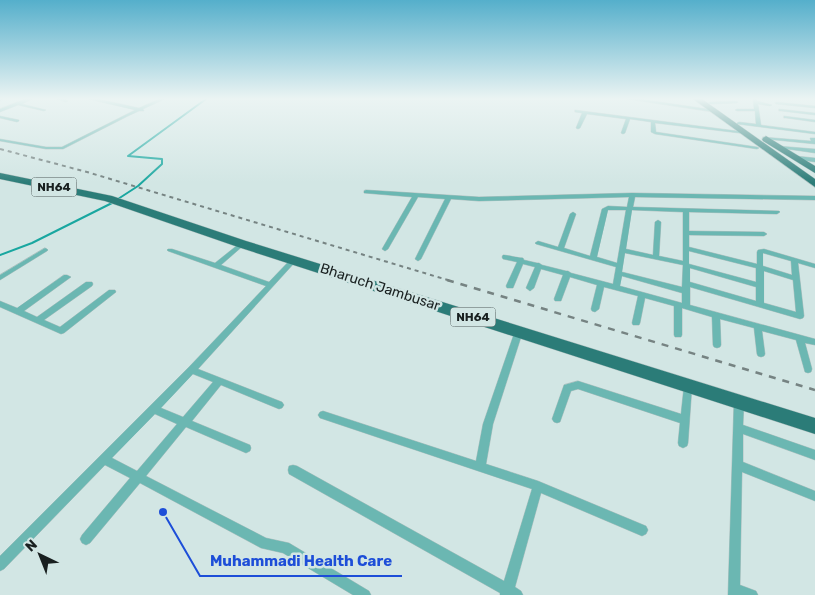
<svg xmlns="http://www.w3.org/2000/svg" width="815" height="595" viewBox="0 0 815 595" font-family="Rubik,sans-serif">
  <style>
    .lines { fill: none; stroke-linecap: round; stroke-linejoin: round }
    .stream { stroke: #19a7a0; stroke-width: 2 }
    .minor-casing { stroke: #b1c2c1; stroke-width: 1 }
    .trunk-casing { stroke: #b1c2c1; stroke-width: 1 }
    .minor { fill: #6bb7b2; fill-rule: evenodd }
    .trunk { fill: #2b7c78; fill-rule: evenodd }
    .rail-far1 { stroke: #768382; stroke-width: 2; stroke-dasharray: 4 4; stroke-linecap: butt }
    .rail { stroke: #768382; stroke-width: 2.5; stroke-dasharray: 7 7; stroke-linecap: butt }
    .labels { text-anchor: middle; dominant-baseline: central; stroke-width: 5; stroke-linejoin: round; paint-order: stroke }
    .shield { fill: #d2e6e4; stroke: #505b5b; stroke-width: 1 }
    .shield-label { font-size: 12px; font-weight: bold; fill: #192020 }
    .street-label { font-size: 14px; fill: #192020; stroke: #d2e6e4 }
    .leader { fill: none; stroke: #1d4ed8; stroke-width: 2 }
    .callout-dot { fill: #1d4ed8; stroke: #d2e6e4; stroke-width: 2 }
    .callout-label { font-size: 15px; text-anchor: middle; font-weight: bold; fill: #1d4ed8; stroke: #d2e6e4; stroke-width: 5; stroke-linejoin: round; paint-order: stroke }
  </style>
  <rect width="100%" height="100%" fill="#d2e6e4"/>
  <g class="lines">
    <g class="stream">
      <polyline points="118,199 138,186 162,164 162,159 128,156 206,99"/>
      <polyline points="0,255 32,243 114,202"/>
    </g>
    <g class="minor-casing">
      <g id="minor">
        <polygon points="0,99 3,99 0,101"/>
        <polygon points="25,99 32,99 22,104 46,110 44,111 18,105 0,112 0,109"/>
        <polygon points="57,99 65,99 68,101 66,102"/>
        <polygon points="88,99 98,99 139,108 159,99 165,99 143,109 144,111 139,111 128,116 63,149 46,149 0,141 0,139 46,147 62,147 135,110"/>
        <polygon points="627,99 640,99 714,110 716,111 714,112"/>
        <polygon points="753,99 757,99 757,101 772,105 770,106 758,104 761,125 815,132 815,134 737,124 737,123 739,122 756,124 755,111 737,111 735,110 737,109 754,109"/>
        <polygon points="736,101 738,102 737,103 710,104 708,103 710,102"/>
        <polygon points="777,102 815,106 815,108 776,104 775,103"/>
        <polygon points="779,109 815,113 815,115 781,111 779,111"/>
        <polygon points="575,110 745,132 747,132 747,134 655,123 656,132 757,147 759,148 757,149 655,134 651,132 651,122 630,119 625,133 623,134 621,133 626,119 587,114 580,128 578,129 576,128 582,113 575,112"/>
        <polygon points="0,116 19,120 19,121 17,122 0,118"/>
        <polygon points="784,116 815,120 815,122 786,118 784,118"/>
        <polygon points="763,137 811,141 810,138 815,138 815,144 765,139 763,138"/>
        <polygon points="778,146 815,149 815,153 780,148 778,147"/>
        <polygon points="796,156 815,158 815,162 794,159 794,157"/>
        <path d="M366 190 479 197 632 193 815 196V200L635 197 633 207 779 211 780 212 777 214 689 212V231L764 232 767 234 764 236 689 235V247L757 264V252L758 250 764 249 815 264V268L798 263 804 316 803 318 800 319 690 287V305L815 339V345L805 343 812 369 811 372 808 373 805 372 796 340 762 331 765 354 764 356 761 357 758 356 757 354 754 328 720 319 721 345 720 347 717 348 714 347 713 345 712 317 682 308V335L681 337H675L674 335V306L645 298 640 323 639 325H633L632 323 638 296 604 287 599 309 595 312 592 311 591 309 597 285 570 277 561 301H555L554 299 563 275 541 269 534 288 530 291 526 288 535 267 523 264 513 288H507L506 286 517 262 503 259 502 257 503 255C507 255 518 258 523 258L524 260 537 263H539L542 265 566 271H568L571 273 613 284 616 267 536 244 535 243 538 241 558 247 570 214 573 212 576 214 564 248 590 256 602 209 608 206 627 207 629 197 479 201 451 199 421 259 418 261 415 259 445 199 418 197 388 249 385 251 382 249 412 197 364 193V191ZM608 210H626L617 263 597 257ZM632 210 683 212V261L659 256 661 222 658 220 655 222 653 255 626 249ZM689 251 756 268V282L689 264ZM625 253 683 265 682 287 622 272ZM763 253 791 261 792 275 763 266ZM690 268 756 287V301L690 282ZM764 271 793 280 796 312 764 303ZM622 276 682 293V303L620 286Z"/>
        <path d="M242 242 244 243 245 244 244 245 221 265 269 282 292 258H294L297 260 198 369 282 402 284 405 282 408 279 409 221 385 192 421 250 445 251 448 250 451 246 453 186 427 146 476 266 538 289 543 369 591 371 595H353L283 553 261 548 140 483 90 543 86 545 82 543 80 539 82 535 130 478 105 465 4 569 0 571V556L189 367 266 286 168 251 167 250 168 249H172L215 263 240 243ZM193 374 213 382 183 417 161 408ZM155 414 177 424 137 471 112 458Z"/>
        <polygon points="45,248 47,249 48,250 47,251 0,280 0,275"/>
        <polygon points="64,275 67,275 71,277 24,311 37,317 86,282 92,282 93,284 92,286 44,320 60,327 109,290 115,290 116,292 64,333 61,334 0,307 0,301 17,308"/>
        <polygon points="519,328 522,329 523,331 493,424 486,464 538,481 646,526 648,530 646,534 642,536 541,493 515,587 521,591 523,595 500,595 500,593 289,474 288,470 289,466 293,465 297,466 504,581 532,489 323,419 320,418 318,415 320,412 323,411 476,461 483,424 515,331 516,329"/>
        <polygon points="578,381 681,414 684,386 685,383 688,382 691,383 692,386 688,443 687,446 683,448 679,446 678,443 680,423 578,389 571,391 560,422 557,423 554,422 552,419 564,385"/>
        <polygon points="739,397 742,398 744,401 743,425 815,450 815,460 743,434 743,462 815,491 815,501 742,472 740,585 756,591 758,595 728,595 734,401 736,398"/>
      </g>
    </g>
    <g class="trunk-casing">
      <g id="trunk">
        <polygon points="693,99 702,99 815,179 815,187"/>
        <polygon points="766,136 815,166 815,173 763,141 762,139"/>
        <polygon points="0,173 112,196 246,241 815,418 815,434 238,247 105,201 0,179"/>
      </g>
    </g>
    <use href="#minor" class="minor"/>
    <use href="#trunk" class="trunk"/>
    <polyline class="rail-far1" points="0,149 87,172 451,281"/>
    <polyline class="rail" points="447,280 815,390"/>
  </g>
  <linearGradient id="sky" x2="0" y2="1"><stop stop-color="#55afcb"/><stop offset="0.54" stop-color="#ebf4f3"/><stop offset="1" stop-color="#ebf4f3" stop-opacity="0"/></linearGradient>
  <rect width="815" height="183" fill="url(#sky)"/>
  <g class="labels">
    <g class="shield">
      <rect x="31.5" y="177.5" width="45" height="19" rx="4"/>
      <rect x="450.5" y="307.5" width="45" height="19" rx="4"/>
    </g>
    <g class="shield-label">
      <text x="54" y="187">NH64</text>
      <text x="473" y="317">NH64</text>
    </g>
    <g class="street-label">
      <text transform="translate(380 287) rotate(18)">Bharuch Jambusar</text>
    </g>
  </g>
  <path class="leader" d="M163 512L200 576H402"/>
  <circle class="callout-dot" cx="163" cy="512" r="5"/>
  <g class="callout-label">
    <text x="301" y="566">Muhammadi Health Care</text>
  </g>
  <g transform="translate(40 555) rotate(317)" stroke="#d2e6e4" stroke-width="4" paint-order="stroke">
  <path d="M0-4L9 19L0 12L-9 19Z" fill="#192020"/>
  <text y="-8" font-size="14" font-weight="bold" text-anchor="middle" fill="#192020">N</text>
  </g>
</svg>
